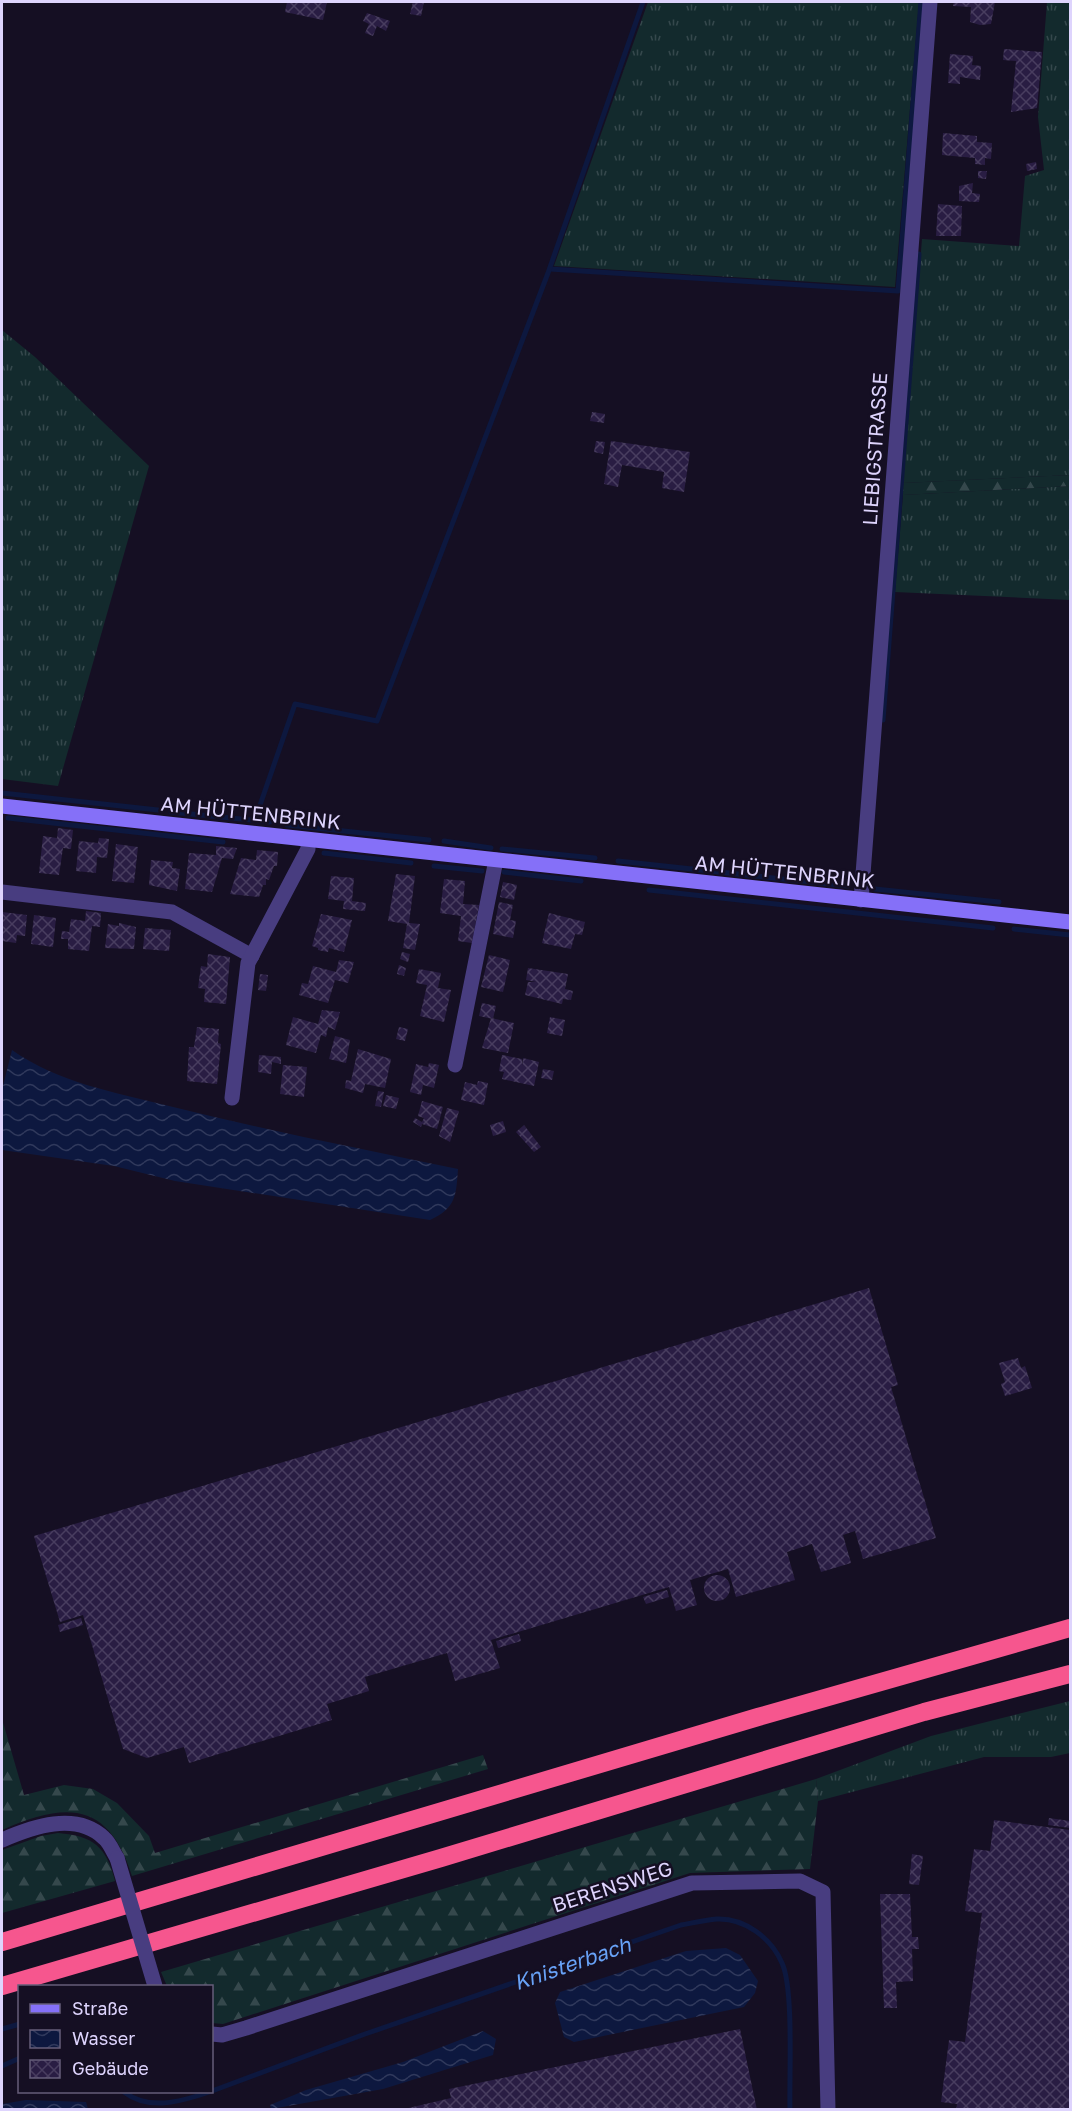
<svg xmlns="http://www.w3.org/2000/svg" width="1072" height="2111" viewBox="0 0 1072 2111" font-family="'Golos Text',sans-serif">
  <style>
    .grass { fill: url(#grass-tufts) }
    .forest { fill: url(#forest-firs) }
    .water { fill: url(#water-waves) }
    .lines { fill: none; stroke-linecap: round; stroke-linejoin: round }
    .stream { stroke: #0d183f; stroke-width: 5 }
    .building { fill: url(#building-cross-hatch) }
    .street { stroke: #483d80; stroke-width: 15 }
    .secondary { stroke: #8570f8; stroke-width: 15 }
    .highway { stroke: #f6568e; stroke-width: 18 }
    .street-bridge { stroke: #483d80; stroke-width: 15 }
    .labels { text-anchor: middle; dominant-baseline: central; stroke-width: 5; stroke-linejoin: round; paint-order: stroke }
    .street-label { font-size: 20px; fill: #ded4fd; stroke: #150f23 }
    .water-label { font-size: 21px; font-style: italic; fill: #68a2f7; stroke: #150f23 }
  </style>
  <defs>
    <pattern id="grass-tufts" width="24" height="20" patternUnits="userSpaceOnUse" patternTransform="scale(1.5)"><rect width="24" height="20" fill="#132a2d"/><path d="M3 7l-1-3M5 7V3M7 7l1-3M15 17l-1-3M17 17v-4M19 17l1-3" fill="none" stroke="#35484c"/></pattern>
    <pattern id="forest-firs" width="22" height="20" patternUnits="userSpaceOnUse" patternTransform="scale(1.5)"><rect width="22" height="20" fill="#132a2d"/><path d="M5 1l3.5 6h-7zM16 11l3.5 6h-7z" fill="#35484c"/></pattern>
    <pattern id="water-waves" width="16" height="10" patternUnits="userSpaceOnUse" patternTransform="scale(1.5)"><rect width="16" height="10" fill="#0d183f"/><path d="M0 5q4-4 8 0t8 0" fill="none" stroke="#30395c"/></pattern>
    <pattern id="building-cross-hatch" width="8" height="8" patternUnits="userSpaceOnUse" patternTransform="scale(1.5)"><rect width="8" height="8" fill="#291d43"/><path d="M0 0l8 8M0 8l8-8" fill="none" stroke="#483d5f"/></pattern>
  </defs>
  <rect width="100%" height="100%" fill="#150f23"/>
  <g class="grass">
    <polygon points="648,2 919,2 895,287 554,266"/>
    <polygon points="1047,2 1070,2 1070,475 903,483 922,239 1019,246 1025,176 1044,170 1038,117"/>
    <polygon points="2,330 35,357 149,466 58,786 2,779"/>
    <polygon points="1070,486 1070,600 895,592 903,495"/>
    <polygon points="1070,1701 1070,1753 1051,1757 984,1757 818,1801 816,1779 931,1736"/>
  </g>
  <g class="forest">
    <polygon points="1070,475 1070,486 903,495 903,483"/>
    <path d="M2 1719 24 1795 64 1785 93 1789 117 1803 149 1836 155 1853 483 1755 488 1769 132 1876C109 1802 67 1801 2 1830Z"/>
    <polygon points="816,1779 818,1801 810,1869 690,1873 223,2024 212,2023 212,1986 167,1986 161,1972"/>
    <path d="M58 1833C93 1836 106 1846 115 1881L2 1913V1850L41 1836Z"/>
  </g>
  <g class="water">
    <path d="M12 1050C59 1083 114 1092 169 1106 265 1130 361 1149 458 1169 456 1196 456 1208 430 1220L175 1181 114 1166 2 1150V1090Z"/>
    <polygon points="726,1948 740,1955 758,1981 755,1993 744,2007 574,2042 564,2037 555,2003 560,1992 686,1951"/>
    <polygon points="483,2031 496,2039 493,2055 383,2089 271,2109 270,2105 306,2090 403,2062"/>
    <polygon points="26,2100 86,2102 88,2109 2,2109 2,2104"/>
  </g>
  <g class="lines">
    <g class="stream">
      <polyline points="550,269 898,291 921,2"/>
      <polyline points="883,720 919,254"/>
      <polyline points="2,793 158,810"/>
      <polyline points="259,808 295,704 377,721 548,273 643,2"/>
      <polyline points="171,812 270,822"/>
      <polyline points="8,818 223,842"/>
      <polyline points="287,825 429,840"/>
      <polyline points="444,841 491,848"/>
      <polyline points="502,849 595,858"/>
      <polyline points="324,853 411,863"/>
      <polyline points="618,861 848,886"/>
      <polyline points="434,866 482,871"/>
      <polyline points="504,872 581,881"/>
      <polyline points="875,889 999,902"/>
      <polyline points="649,890 993,928"/>
      <polyline points="1014,929 1070,935"/>
      <polyline points="2,2029 20,2024"/>
      <polyline points="2,2066 20,2058"/>
      <path d="M212 2091 365 2034 681 1925C692 1923 705 1920 717 1919 745 1918 771 1938 782 1963 794 1989 789 2077 790 2110"/>
      <path d="M124 2092C149 2111 180 2102 209 2092"/>
    </g>
  </g>
  <g class="building">
    <polygon points="287,2 327,2 323,20 285,12"/>
    <polygon points="413,2 424,2 421,16 410,14"/>
    <polygon points="954,2 995,2 991,24 980,25 970,22 971,7 953,6"/>
    <polygon points="367,13 390,21 386,31 377,26 373,36 365,33 369,24 363,21"/>
    <polygon points="1004,49 1042,52 1037,108 1011,112 1016,61 1003,60"/>
    <polygon points="950,54 973,56 972,65 981,66 980,80 960,77 960,84 948,83"/>
    <polygon points="943,133 977,136 977,142 992,143 991,159 985,158 985,165 975,164 975,158 942,155"/>
    <polygon points="1036,162 1037,169 1027,171 1026,164"/>
    <polygon points="978,171 987,171 986,179 978,178"/>
    <polygon points="973,183 972,193 980,194 979,202 959,201 959,186"/>
    <polygon points="938,204 962,206 961,236 936,236"/>
    <polygon points="592,412 605,414 604,423 590,421"/>
    <polygon points="596,441 605,442 603,454 594,452"/>
    <polygon points="611,441 690,452 684,492 662,488 664,472 622,465 618,487 604,484"/>
    <polygon points="58,828 73,830 71,849 63,848 59,875 39,873 43,836 57,838"/>
    <polygon points="99,838 109,839 107,858 97,857 96,873 76,871 79,841 98,843"/>
    <polygon points="116,844 138,847 134,883 112,881"/>
    <polygon points="216,846 237,848 233,859 222,858 212,892 185,889 189,853 216,855"/>
    <polygon points="257,850 278,852 277,866 274,866 269,880 266,879 266,885 263,885 259,897 230,894 241,858 256,860"/>
    <polygon points="151,860 173,862 172,868 180,869 177,891 149,885"/>
    <polygon points="396,874 415,876 409,923 420,924 415,950 403,948 407,924 388,921"/>
    <polygon points="331,876 354,878 352,901 366,903 365,911 343,909 344,901 328,899"/>
    <polygon points="444,879 465,881 463,904 479,905 472,943 458,941 461,916 440,913"/>
    <polygon points="503,882 517,885 514,900 500,897"/>
    <polygon points="499,902 513,905 510,920 516,921 513,938 493,934"/>
    <polygon points="86,911 101,913 100,927 92,926 89,951 68,949 68,939 61,939 62,931 69,932 71,919 85,921"/>
    <polygon points="2,912 27,915 25,936 17,935 16,943 2,941"/>
    <polygon points="549,913 585,922 582,935 575,934 571,949 542,943"/>
    <polygon points="321,914 352,920 344,952 329,948 328,952 318,950 318,948 312,946"/>
    <polygon points="34,915 56,918 53,947 31,944"/>
    <polygon points="119,923 136,927 134,949 105,948 108,924 119,926"/>
    <polygon points="145,928 171,930 169,951 143,949"/>
    <polygon points="402,952 410,954 408,962 400,959"/>
    <polygon points="208,954 230,957 226,1004 204,1002 205,989 198,988 201,966 207,967"/>
    <polygon points="489,955 510,960 503,992 481,987"/>
    <polygon points="339,960 354,962 348,983 335,980 328,1003 299,995 302,983 308,984 313,966 336,972"/>
    <polygon points="399,965 406,968 404,976 397,974"/>
    <polygon points="528,968 568,974 565,989 573,991 571,1000 563,999 562,1004 525,995 528,982 536,982 526,980"/>
    <polygon points="419,969 441,973 438,988 451,990 444,1022 420,1016 427,985 416,983"/>
    <polygon points="260,974 268,975 266,991 258,990"/>
    <polygon points="482,1003 496,1006 493,1019 479,1016"/>
    <polygon points="322,1010 340,1012 335,1030 328,1027 326,1037 321,1035 316,1053 286,1045 293,1017 318,1024"/>
    <polygon points="550,1017 565,1020 562,1036 547,1033"/>
    <polygon points="491,1018 514,1023 508,1053 482,1048"/>
    <polygon points="197,1027 219,1029 218,1043 221,1044 217,1084 187,1081 189,1047 194,1047"/>
    <polygon points="399,1027 408,1029 405,1041 396,1039"/>
    <polygon points="335,1036 350,1040 346,1063 329,1059"/>
    <polygon points="358,1049 391,1059 385,1088 365,1084 363,1093 345,1088 346,1080 351,1081"/>
    <polygon points="259,1055 281,1057 281,1064 272,1062 271,1074 258,1072"/>
    <polygon points="502,1055 522,1059 522,1066 523,1058 539,1062 534,1086 502,1079 504,1072 499,1071"/>
    <polygon points="429,1063 439,1065 434,1088 423,1085 421,1095 410,1092 416,1064 428,1067"/>
    <polygon points="283,1065 307,1067 304,1097 280,1094"/>
    <polygon points="543,1069 554,1071 552,1080 541,1078"/>
    <polygon points="478,1081 488,1083 484,1105 461,1100 465,1082 477,1085"/>
    <polygon points="378,1091 384,1092 381,1107 375,1106"/>
    <polygon points="386,1095 399,1098 396,1109 383,1106"/>
    <polygon points="422,1101 443,1107 437,1129 422,1124 421,1127 413,1122 415,1118 422,1122 424,1118 418,1116"/>
    <polygon points="447,1108 459,1111 450,1142 439,1136"/>
    <polygon points="503,1121 506,1132 493,1136 490,1125"/>
    <polygon points="524,1125 541,1147 534,1152 516,1132"/>
    <polygon points="869,1288 898,1385 891,1387 936,1538 863,1559 855,1531 843,1535 851,1563 821,1572 812,1544 787,1552 795,1580 736,1597 728,1569 690,1580 697,1605 676,1611 669,1587 491,1640 500,1668 455,1681 447,1653 365,1677 369,1691 327,1704 332,1720 189,1763 184,1747 147,1758 123,1749 83,1615 60,1622 34,1536"/>
    <polygon points="1018,1358 1021,1368 1025,1366 1032,1388 1005,1396 1001,1384 1005,1382 999,1363"/>
    <circle cx="717" cy="1588" r="13"/>
    <polygon points="667,1590 669,1597 646,1604 643,1597"/>
    <polygon points="81,1618 83,1625 60,1632 58,1625"/>
    <polygon points="519,1634 521,1641 498,1648 496,1641"/>
    <polygon points="1049,1818 1070,1821 1070,1828 1048,1825"/>
    <polygon points="994,1820 1070,1830 1070,2110 956,2110 957,2104 941,2102 949,2040 965,2042 977,1950 982,1913 965,1911 974,1849 990,1851"/>
    <polygon points="912,1854 923,1856 919,1885 909,1884"/>
    <polygon points="880,1894 910,1894 912,1937 918,1937 919,1949 912,1949 913,1981 896,1982 897,2008 884,2008"/>
    <polygon points="740,2029 757,2110 400,2110 451,2098 449,2089"/>
  </g>
  <g class="lines">
    <g class="street">
      <polyline points="2,892 172,912 252,956"/>
      <polyline points="861,900 930,2"/>
      <polyline points="455,1065 496,860"/>
      <polyline points="232,1098 248,963 308,849 308,840"/>
      <path d="M2 1840C32 1827 76 1811 104 1838 110 1843 113 1852 117 1858"/>
      <polyline points="212,2034 222,2035 246,2028 692,1883 800,1881 823,1892 828,2110"/>
    </g>
    <polyline class="secondary" points="2,806 1070,922"/>
    <g class="highway">
      <polyline points="2,1942 758,1717 1070,1628"/>
      <polyline points="2,1986 441,1858 924,1712 1070,1674"/>
    </g>
    <polyline class="street-bridge" points="117,1858 155,1986"/>
  </g>
  <g class="labels">
    <g class="street-label">
      <text transform="translate(874 449) rotate(-86)">LIEBIGSTRASSE</text>
      <text transform="translate(251 812) rotate(6)">AM HÜTTENBRINK</text>
      <text transform="translate(785 871) rotate(6)">AM HÜTTENBRINK</text>
      <text transform="translate(612 1886) rotate(-18)">BERENSWEG</text>
    </g>
    <g class="water-label">
      <text transform="translate(572 1963) rotate(-19)">Knisterbach</text>
    </g>
  </g>
  <rect width="1072" height="2111" fill="none" stroke="#ded4fd" stroke-width="6"/>
  <rect x="18" y="1985" width="195" height="108" fill="#150f23" stroke="#655e7a" stroke-width="1.5"/>
  <rect x="30" y="2004" width="30" height="9" fill="#8570f8" stroke="#655e7a" stroke-width="1.5"/>
  <text x="72" y="2015" font-size="18" fill="#ded4fd">Straße</text>
  <rect x="30" y="2030" width="30" height="18" fill="url(#water-waves)" stroke="#655e7a" stroke-width="1.5"/>
  <text x="72" y="2045" font-size="18" fill="#ded4fd">Wasser</text>
  <rect x="30" y="2060" width="30" height="18" fill="url(#building-cross-hatch)" stroke="#655e7a" stroke-width="1.5"/>
  <text x="72" y="2075" font-size="18" fill="#ded4fd">Gebäude</text>
</svg>
